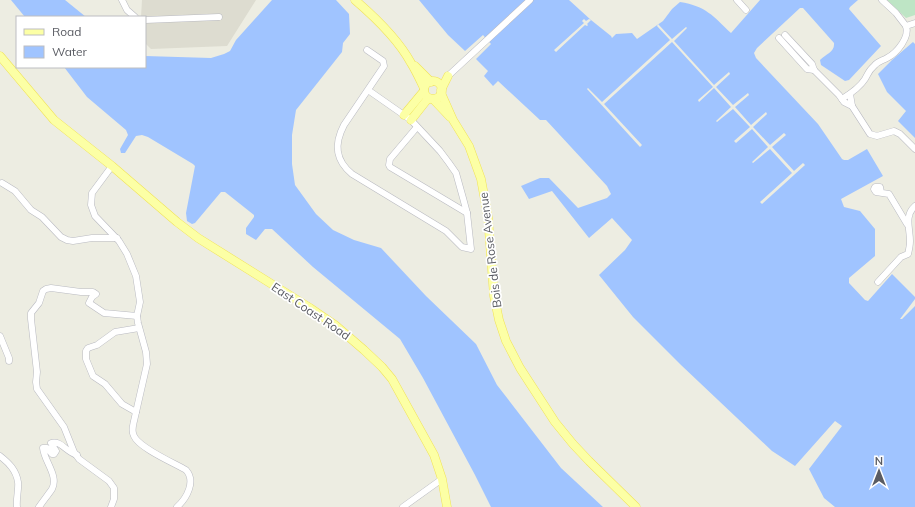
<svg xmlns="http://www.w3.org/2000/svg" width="915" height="507" viewBox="0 0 915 507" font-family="Mulish,sans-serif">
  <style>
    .education { fill: #dddcd0 }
    .green { fill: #bee5c5 }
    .water { fill: #a0c4ff }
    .pier { fill: #edede2 }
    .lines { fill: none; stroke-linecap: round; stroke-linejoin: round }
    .minor-casing { stroke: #b9bac1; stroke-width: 7 }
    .major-casing { stroke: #f1e357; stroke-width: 9 }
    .minor { stroke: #fff; stroke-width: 6 }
    .major { stroke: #fcffa5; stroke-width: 8 }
    .labels { text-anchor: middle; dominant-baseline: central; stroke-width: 3.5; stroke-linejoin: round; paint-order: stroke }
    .street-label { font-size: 12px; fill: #5a5c63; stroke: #fff }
  </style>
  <rect width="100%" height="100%" fill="#edede2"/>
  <polygon class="education" points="142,0 256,0 227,46 151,49 145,43 145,17 141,17"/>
  <polygon class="green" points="887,0 915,0 915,15 906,18"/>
  <g class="water">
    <polygon points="11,0 65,0 86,17 25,17"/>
    <polygon points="272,0 336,0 349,14 350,34 343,43 342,52 296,110 292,135 292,164 295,185 316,214 333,230 354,240 381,248 426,296 476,344 497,385 561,468 603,507 491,507 475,475 423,378 400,339 313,267 272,229 265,229 256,240 246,234 246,228 254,217 254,215 225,192 221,192 195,223 192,224 187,221 186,213 195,166 193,164 148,137 142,135 136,136 125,153 121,153 120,149 128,135 126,130 87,97 64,67 145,67 145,56 211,58 224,54 230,51 236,40"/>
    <path d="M419 0H569L591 20 611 36 612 38 616 34 632 33 637 39 663 21 672 9 680 2C706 6 713 16 731 33L760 0H858L850 7 849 9 881 46 849 80 845 81 821 65 820 60C826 54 835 52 834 43L803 8H800L757 48 754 53 756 58 818 124 842 159 844 160H848L867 149 883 176 841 199 844 207 860 211 875 229V256L849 278V283L865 300 868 301 892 274 915 297V299L900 319H902L915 306V507H835L824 498 809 469 842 426 835 421 795 466 772 451 681 365 633 317 599 275 625 250 632 240 612 218 589 238 552 191 529 199 521 186 540 178H549L578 208 607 198 611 194 607 186 546 120H540L498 81 493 86 484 76 488 71 476 59 491 44 483 35 465 51 448 35Z"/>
    <polygon points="913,42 915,44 915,138 898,121 906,111 887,92 878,74 892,60"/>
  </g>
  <g class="pier">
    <polygon points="584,19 586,21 589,19 591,20 587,24 588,25 587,26 585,25 556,52 554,50 584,23 582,21"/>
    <polygon points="658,24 672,39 686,27 687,28 674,41 714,85 729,72 730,74 716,87 733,105 748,93 749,95 735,107 751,125 766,112 767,114 753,127 770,145 784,133 786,135 772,147 794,171 803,163 805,165 762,204 760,202 792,173 770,149 753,163 752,162 768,147 752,129 736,143 734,141 750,127 733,109 717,122 716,121 731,107 714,88 699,102 698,100 713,87 672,42 604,104 642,145 640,147 587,89 588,88 602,102 670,40 657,26"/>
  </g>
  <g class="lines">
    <g class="minor-casing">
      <g id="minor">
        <polyline points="122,0 127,10 135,17"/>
        <polyline points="737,0 746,10"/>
        <polyline points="882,0 896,13 906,26 915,23"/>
        <polyline points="145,20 219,17"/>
        <polyline points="785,35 812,64 814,70 839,95 844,102 852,106"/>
        <polyline points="779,38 807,69 814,70"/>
        <path d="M367 50 383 61 384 66 344 125C334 144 335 160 352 174L446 231 462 247 471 249 467 213 463 198 456 173 449 163 440 151 411 120 368 90"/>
        <polyline points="448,76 530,0"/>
        <polyline points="850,94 852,106 870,134 877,136 894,131 900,134 915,149"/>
        <path d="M842 99C850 94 860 87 865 79 868 74 869 70 874 66 878 61 882 61 887 58 897 53 910 37 906 26"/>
        <polyline points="417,127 390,159 389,165 390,167 467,213"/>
        <path d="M112 166 92 193 91 205 95 216 119 241 127 254 136 276 140 302 137 316 138 323 146 352 147 364 134 421C133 426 131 431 134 436 139 448 174 463 186 470 196 481 187 498 177 507"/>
        <polyline points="2,183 15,191 31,210 42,217 61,237 67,240 73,241 92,238 117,238"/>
        <polyline points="881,192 880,187 875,187 874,189 876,192 889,194 907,224"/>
        <path d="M878 282 901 257 908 254C909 250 910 245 910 241 910 228 904 216 915 206"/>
        <polyline points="0,336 9,358 9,361"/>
        <polyline points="136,412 122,404 105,384 93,376 86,359 86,351 88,348 97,345 115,332 139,328"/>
        <path d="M0 456C9 463 16 470 18 482 19 489 16 498 17 507"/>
        <path d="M39 507C43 501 48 495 52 489 59 476 44 461 43 448H47L52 454H54L56 451 51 443C61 440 66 452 77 455"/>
        <polyline points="111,507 114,499 114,488 109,481 79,459 74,452 64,427 37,389 36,382 37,372 31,319 31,313 39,303 43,291 46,289 51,288 81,292 93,292 96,294 92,297 89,303 104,313 137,316"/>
        <polyline points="403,507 442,479"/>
      </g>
    </g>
    <g class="major-casing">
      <g id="major">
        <path d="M355 0C376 18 398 39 411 63 416 71 420 80 424 88"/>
        <polyline points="0,56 54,120 112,166 177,222 198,238 310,308 335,325 364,350 382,367 392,379 434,455 442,479 447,507"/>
        <polyline points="415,66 431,82"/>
        <circle cx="433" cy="90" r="9"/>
        <polyline points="441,90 448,76"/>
        <polyline points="441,93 453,120 469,146 481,179 488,217 494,296 499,320 506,341 520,368 555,422 573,444 589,461 636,507"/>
        <polyline points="433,99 450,117"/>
        <polyline points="404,115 424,91"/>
        <polyline points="411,120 426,101 429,99"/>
      </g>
    </g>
    <use href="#minor" class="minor"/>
    <use href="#major" class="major"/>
  </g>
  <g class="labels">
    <g class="street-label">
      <text transform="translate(490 250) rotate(-97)">Bois de Rose Avenue</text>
      <text transform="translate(311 311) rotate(34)">East Coast Road</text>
    </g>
  </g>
  <rect x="16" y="16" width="130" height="52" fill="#ffffff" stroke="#bdbec1"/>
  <rect x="24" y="29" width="20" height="6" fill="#fcffa5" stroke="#bdbec1"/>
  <text x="52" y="36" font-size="12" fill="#5a5c63">Road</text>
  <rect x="24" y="46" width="20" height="12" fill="#a0c4ff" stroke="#bdbec1"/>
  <text x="52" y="56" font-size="12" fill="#5a5c63">Water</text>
  <g transform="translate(879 471)" stroke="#ffffff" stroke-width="3" paint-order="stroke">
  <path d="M0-3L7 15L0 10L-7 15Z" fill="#5a5c63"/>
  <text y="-6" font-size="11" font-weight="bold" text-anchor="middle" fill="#5a5c63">N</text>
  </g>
</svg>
